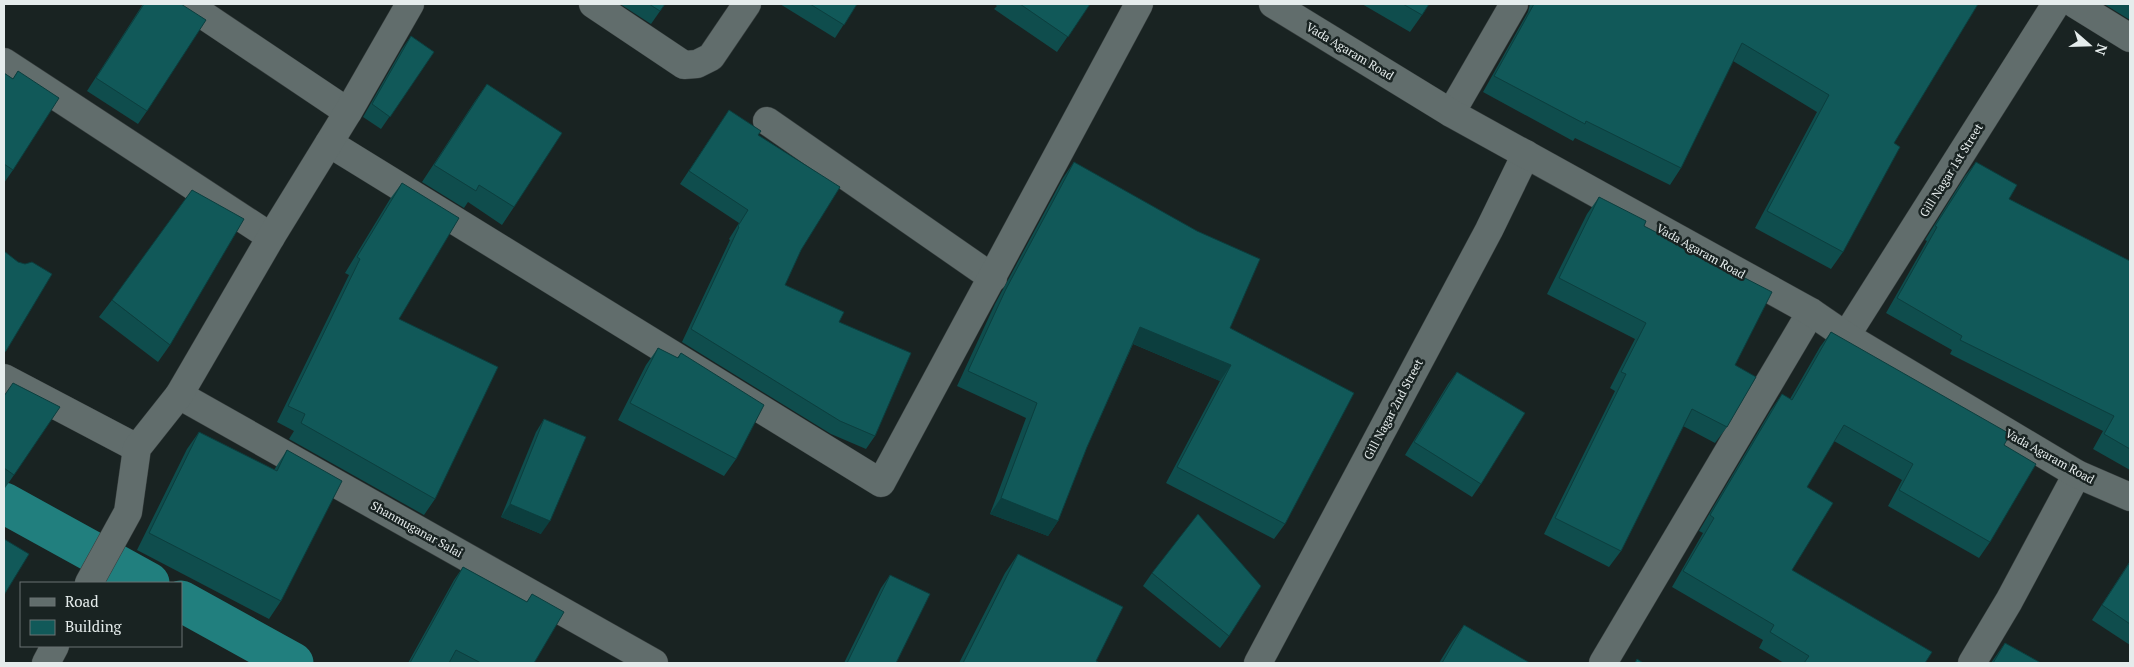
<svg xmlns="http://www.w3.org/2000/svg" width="2134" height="667" viewBox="0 0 2134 667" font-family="'PT Serif',serif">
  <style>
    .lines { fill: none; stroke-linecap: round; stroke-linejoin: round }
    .canal { stroke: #217f7e; stroke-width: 41 }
    .street-casing { stroke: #363d3d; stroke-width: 29 }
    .secondary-casing { stroke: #363d3d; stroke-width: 29 }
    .street { stroke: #616d6c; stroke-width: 28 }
    .secondary { stroke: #616d6c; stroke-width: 28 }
    .wall { fill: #0f4d4d }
    .shaded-wall { fill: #0c3e3e }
    .building { fill: #115959; stroke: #0c3e3e }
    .labels { text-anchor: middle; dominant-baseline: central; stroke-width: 5; stroke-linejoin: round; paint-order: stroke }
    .street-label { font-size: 12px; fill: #e5ecec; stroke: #192322 }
  </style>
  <rect width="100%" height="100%" fill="#192322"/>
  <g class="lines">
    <g class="canal">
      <polyline points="4,503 149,583"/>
      <polyline points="181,601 293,663"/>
    </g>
    <g class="street-casing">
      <g id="street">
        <polyline points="187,4 348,112"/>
        <polyline points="593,4 684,65 697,64 711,57 747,4"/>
        <polyline points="2075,4 2130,38"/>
        <polyline points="4,62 271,237"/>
        <polyline points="1451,113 1514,4"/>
        <polyline points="767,121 993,278"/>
        <polyline points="329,143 881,483 1139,4"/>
        <polyline points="1846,336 2056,4"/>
        <polyline points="4,378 137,448"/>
        <polyline points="179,395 654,663"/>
        <polyline points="89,583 128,512 137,448 179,395 271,237 348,112 410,4"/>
        <polyline points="46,663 55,646"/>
        <polyline points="1258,663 1489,230 1526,154"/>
        <polyline points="1603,663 1811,312"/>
        <polyline points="1972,663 2009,601 2077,474"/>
      </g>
    </g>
    <g class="secondary-casing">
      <polyline id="secondary" points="1273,4 1451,113 1811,312 1846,336 2077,474 2130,497"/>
    </g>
    <use href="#street" class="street"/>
    <use href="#secondary" class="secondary"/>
  </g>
  <g class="wall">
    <polygon points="143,4 181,4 147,111 138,124 87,91"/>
    <polygon points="620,4 665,4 651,24"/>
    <polygon points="780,4 857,4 835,38"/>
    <polygon points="994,4 1090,4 1057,52 994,9 997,6"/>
    <polygon points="1362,4 1429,4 1422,15 1410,32"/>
    <polygon points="1530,4 1978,4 1894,143 1843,252 1831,269 1755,228 1817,112 1733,61 1681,168 1670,185 1575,138 1573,141 1483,92 1528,12"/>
    <polygon points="2104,4 2130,4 2130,20"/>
    <polygon points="411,36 434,52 381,129 363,117 402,49"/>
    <polygon points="18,71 13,170 4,183 4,73 13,79"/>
    <polygon points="487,84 514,207 502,225 468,202 464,208 422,182 475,101"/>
    <polygon points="729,110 758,135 801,250 785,285 839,322 875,436 866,449 831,434 682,342 730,240 729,239 739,223 680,184"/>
    <polygon points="1074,162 1230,328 1285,524 1274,539 1166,483 1220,381 1133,344 1087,447 1058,521 1048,536 990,514 1026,418 957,386 995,304 1063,178"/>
    <polygon points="1976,162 2009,199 2130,261 2130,470 2093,449 2103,431 1950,354 1952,350 1886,313 1927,241 1925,240 1965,176"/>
    <polygon points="402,183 399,319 435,499 424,515 289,439 294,431 277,422 349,275 345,273 390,199"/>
    <polygon points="1599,197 1644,226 1735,365 1727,427 1715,443 1683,426 1621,551 1609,567 1544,534 1615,391 1610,388 1635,339 1547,294 1587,214"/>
    <polygon points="112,300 170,345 158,362 99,317"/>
    <polygon points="1831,332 2004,445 1990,542 1979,558 1888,506 1902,480 1834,441 1807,487 1792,570 1925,663 1784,663 1759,648 1763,640 1672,587 1703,533 1699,531 1771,410 1782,394 1790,399 1820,347"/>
    <polygon points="658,348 677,358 681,353 736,459 724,476 618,420 646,365"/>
    <polygon points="1457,372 1481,484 1472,497 1405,455 1448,384"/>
    <polygon points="4,396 14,475 5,488 4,487"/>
    <polygon points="544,419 541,534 501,517 536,432"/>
    <polygon points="199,432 274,470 287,450 281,601 269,619 137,550 187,449"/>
    <polygon points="1018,554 1096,661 1100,663 959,663 1005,573"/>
    <polygon points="2130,561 2130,645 2092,620"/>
    <polygon points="463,567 527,602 532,594 534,663 408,663 454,580"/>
    <polygon points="1152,573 1229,636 1220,648 1143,586"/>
    <polygon points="890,575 896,663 844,663 881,588"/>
    <polygon points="1464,625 1530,663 1439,663 1450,645"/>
    <polygon points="2005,643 2041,663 1991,663"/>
  </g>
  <g class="shaded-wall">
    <polygon points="1140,327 1231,365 1220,381 1129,342"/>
    <polygon points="1001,498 1058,521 1048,536 990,514"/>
    <polygon points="510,504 550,521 541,534 501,517"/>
  </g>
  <g class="building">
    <polygon points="144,4 181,4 206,20 147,111 96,78"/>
    <polygon points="649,4 665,4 660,11"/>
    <polygon points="810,4 857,4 844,25"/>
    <polygon points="1020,4 1090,4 1068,37"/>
    <polygon points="1403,4 1429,4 1422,15"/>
    <polygon points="1534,4 1978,4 1894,143 1900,147 1843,252 1767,211 1829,95 1742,43 1681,168 1586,121 1585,124 1494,76"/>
    <polygon points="411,36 434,52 390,117 372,104"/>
    <polygon points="18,71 59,98 13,170 4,164 4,73 13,79"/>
    <polygon points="487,84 562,133 514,207 479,185 476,191 434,165"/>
    <polygon points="729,110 761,131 758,135 840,187 801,250 785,285 844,312 839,322 911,353 875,436 840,421 691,329 739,227 738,226 748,210 689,171"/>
    <polygon points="1074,162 1197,231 1260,259 1230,328 1354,393 1285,524 1177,467 1231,365 1140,327 1087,447 1058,521 1001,498 1037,403 968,371 1006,289"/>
    <polygon points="1976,162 2017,185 2009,199 2130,261 2130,449 2104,434 2114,416 1960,340 1962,336 1897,298 1937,227 1935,226"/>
    <polygon points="402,183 459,218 399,319 498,367 435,499 301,423 305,414 288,406 360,259 357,257"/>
    <polygon points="192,190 244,219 170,345 112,300"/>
    <polygon points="1599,197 1646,221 1644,226 1772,292 1735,365 1756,377 1727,427 1692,409 1621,551 1555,518 1626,374 1621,372 1646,323 1559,278"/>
    <polygon points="4,251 18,262 25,264 32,262 52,274 6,351 4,353"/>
    <polygon points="1831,332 2010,434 2004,445 2036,464 1990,542 1899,490 1913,464 1844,425 1807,487 1833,503 1792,570 1932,652 1925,663 1804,663 1809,656 1770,632 1774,625 1683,571 1714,518 1710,515 1782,394 1792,400"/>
    <polygon points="658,348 678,358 681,353 764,405 736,459 630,403"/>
    <polygon points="1457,372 1525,413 1481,484 1414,442"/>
    <polygon points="13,383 60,407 14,475 4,468 4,396"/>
    <polygon points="544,419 586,437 550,521 510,504"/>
    <polygon points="199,432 277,471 287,450 342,481 281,601 149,533"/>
    <polygon points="1198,514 1261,586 1229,636 1152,573"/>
    <polygon points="4,539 29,554 4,595"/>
    <polygon points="1018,554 1123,607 1096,661 1100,663 963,663"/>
    <polygon points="2130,562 2130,624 2102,605"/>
    <polygon points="463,567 527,602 532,594 564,612 534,663 481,663 456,650 449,663 410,663"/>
    <polygon points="890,575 930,594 896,663 847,663"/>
    <polygon points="1464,625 1530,663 1442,663"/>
    <polygon points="2005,643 2041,663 1993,663"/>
    <polygon points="1637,659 1643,663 1635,663"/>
  </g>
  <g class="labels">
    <g class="street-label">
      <text transform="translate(1350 51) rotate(31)">Vada Agaram Road</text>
      <text transform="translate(1951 170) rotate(-58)">Gill Nagar 1st Street</text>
      <text transform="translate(1701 251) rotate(29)">Vada Agaram Road</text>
      <text transform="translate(1393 409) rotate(-62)">Gill Nagar 2nd Street</text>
      <text transform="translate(2050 456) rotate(29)">Vada Agaram Road</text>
      <text transform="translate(417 529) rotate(29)">Shanmuganar Salai</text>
    </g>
  </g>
  <rect width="2134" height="667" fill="none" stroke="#e5ecec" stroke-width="10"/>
  <rect x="20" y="582" width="162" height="65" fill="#192322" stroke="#6b7373"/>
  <rect x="30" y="598" width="25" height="8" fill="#616d6c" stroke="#6b7373"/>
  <text x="65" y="607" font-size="15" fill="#e5ecec">Road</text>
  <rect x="30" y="620" width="25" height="15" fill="#115959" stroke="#6b7373"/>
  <text x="65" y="632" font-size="15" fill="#e5ecec">Building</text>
  <g transform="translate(2089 45) rotate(110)" stroke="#192322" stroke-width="4" paint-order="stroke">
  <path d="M0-4L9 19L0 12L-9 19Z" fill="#e5ecec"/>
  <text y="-8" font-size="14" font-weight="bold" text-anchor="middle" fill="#e5ecec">N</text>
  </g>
</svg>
